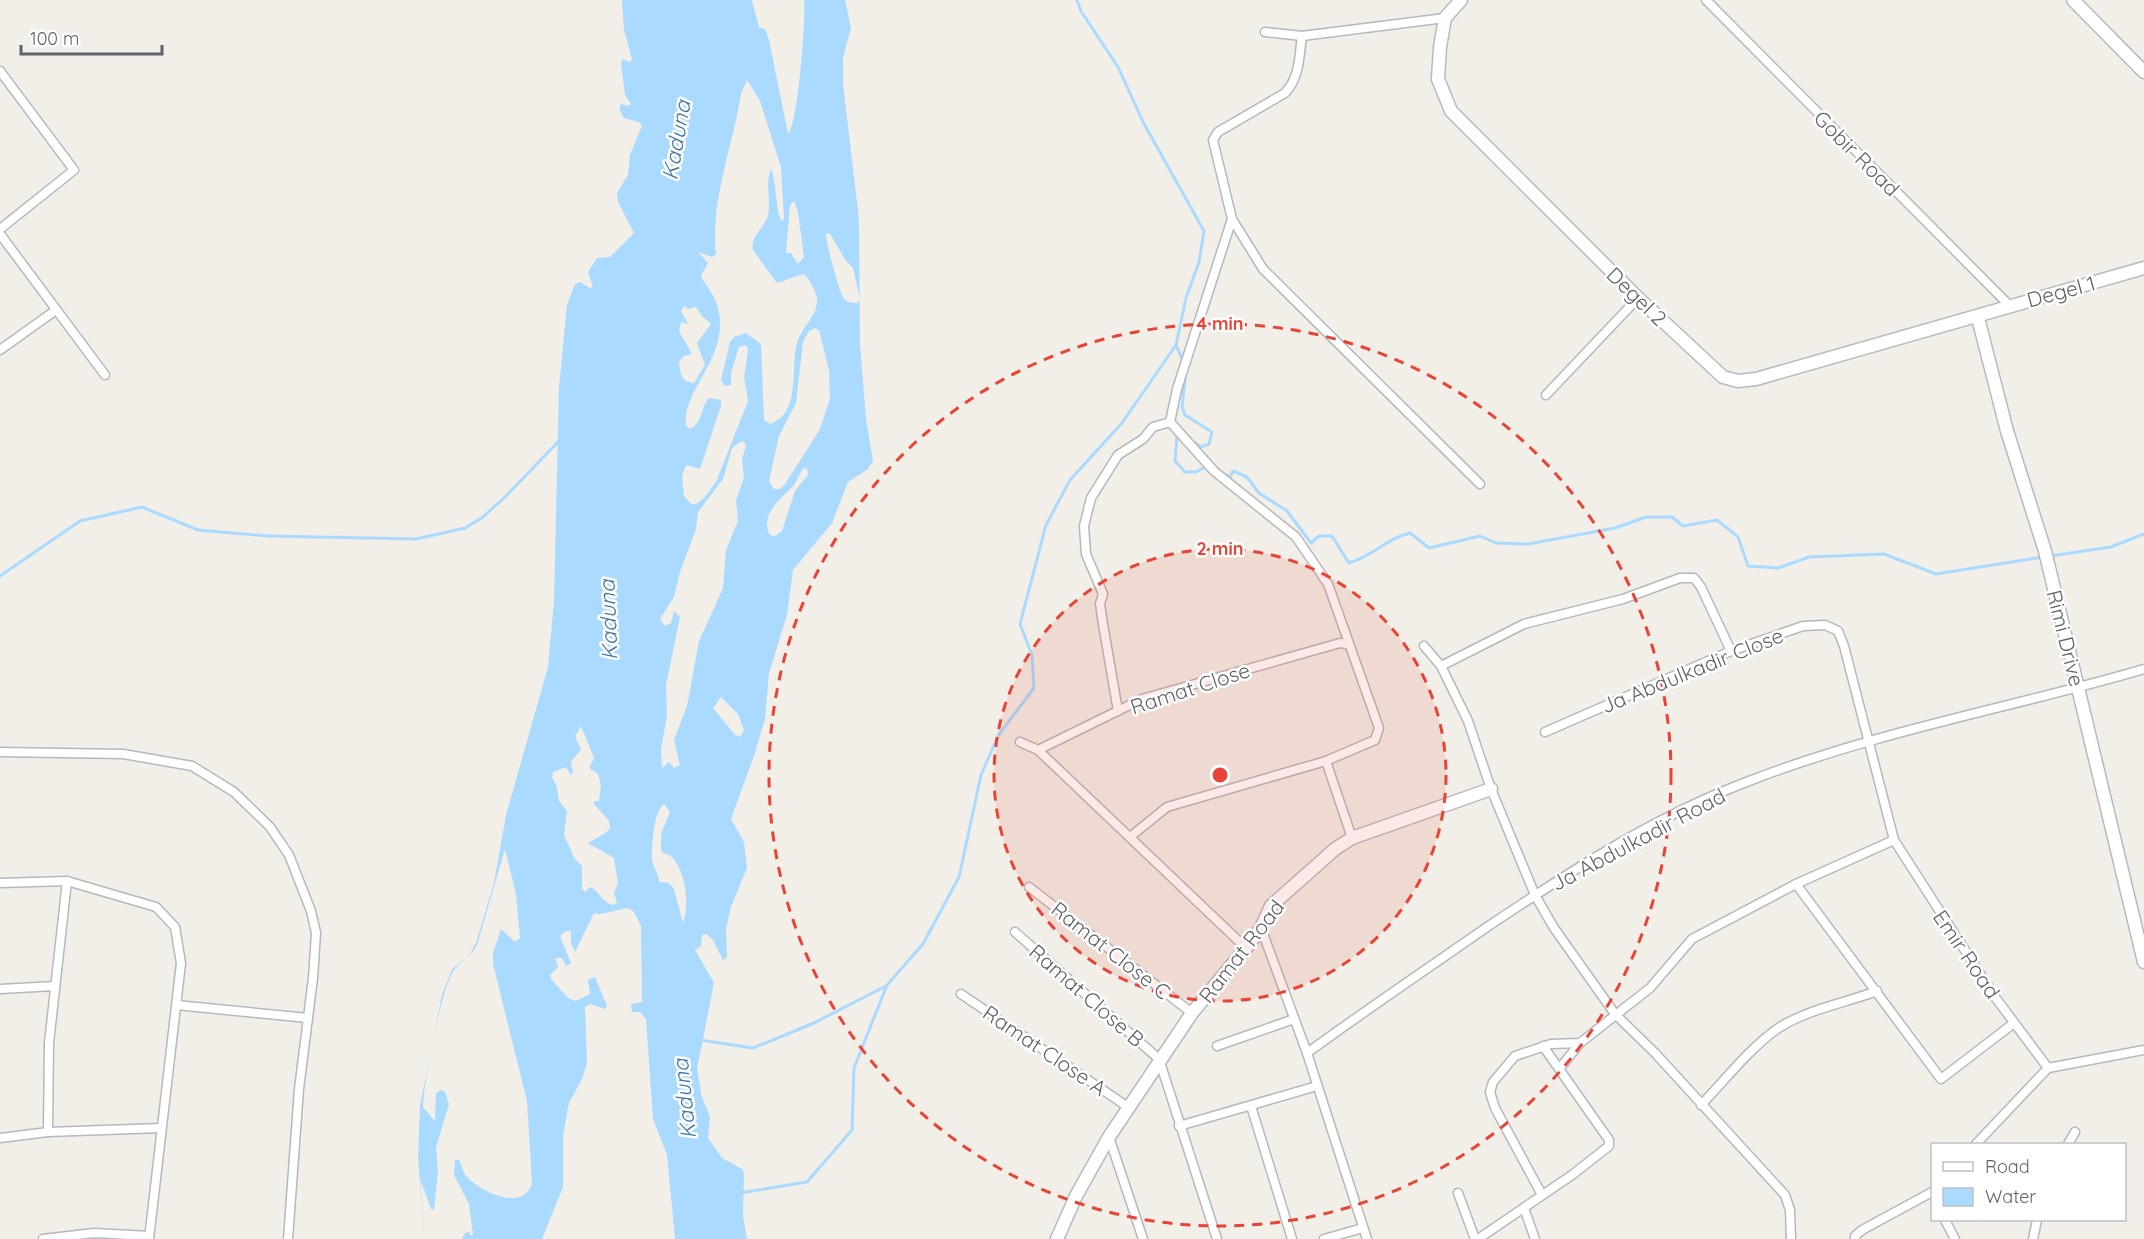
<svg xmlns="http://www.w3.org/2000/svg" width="2144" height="1239" viewBox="0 0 2144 1239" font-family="Quicksand,sans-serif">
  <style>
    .water { fill: #aadaff; fill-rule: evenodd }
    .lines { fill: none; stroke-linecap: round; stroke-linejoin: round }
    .stream { stroke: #aadaff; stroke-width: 3 }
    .street-casing { stroke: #b5b8bc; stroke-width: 11 }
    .secondary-casing { stroke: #b6babf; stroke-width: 15 }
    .street { stroke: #fff; stroke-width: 8 }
    .secondary { stroke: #fff; stroke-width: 12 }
    .ring { fill: none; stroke: #ea4335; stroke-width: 3; stroke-dasharray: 10 8 }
    .labels { text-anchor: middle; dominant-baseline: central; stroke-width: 5; stroke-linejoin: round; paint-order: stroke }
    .street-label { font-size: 21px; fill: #5f6368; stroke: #fff }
    .water-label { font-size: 22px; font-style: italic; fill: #4174aa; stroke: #fff }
    .centre { fill: #ea4335; stroke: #fff; stroke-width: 3 }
    .ring-label { font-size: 18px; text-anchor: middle; font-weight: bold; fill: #ea4335; stroke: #fff; stroke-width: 5; stroke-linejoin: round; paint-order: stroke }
  </style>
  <rect width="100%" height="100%" fill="#f1efe8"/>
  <path class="water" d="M622 0H752L759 28 765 29 769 40 788 134C798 126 806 18 804 0H845L851 28 843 58V84L859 219 860 343 866 419 873 461 868 469 848 482 832 523 793 570 787 615 769 673 765 719 754 756 731 819 744 842 747 868 731 907 726 928 727 957 723 960 713 940 706 934 702 935 701 946 695 950 714 983 697 1069 702 1098 710 1116 708 1138 722 1158 742 1169 744 1174 743 1216 747 1239H675L667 1155 653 1119 646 1019 640 1012H632L631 1004 642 1002 641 926 634 912 628 908 600 914 594 913 575 952 571 944V931H566L560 936 571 963 566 966 562 958H555L558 967 550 975 551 979 568 998 576 1001 590 994 588 980 595 977 607 1006 605 1009 590 1004 585 1007 587 1063 582 1079 569 1103 563 1135V1187L542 1239H462L465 1233 469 1232 471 1236 473 1234 469 1204 454 1175 455 1160H459C462 1166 463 1173 468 1178 483 1193 524 1212 532 1183L527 1101 493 964V953L501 929 515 942 520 938 516 894 505 849 477 945C471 957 459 962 452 973 440 996 424 1080 423 1107L435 1121 436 1093 441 1090 445 1092 449 1104 436 1148 438 1172 434 1210 431 1209 420 1179 424 1239 418 1158 420 1106 442 995 452 969 468 957 476 943 494 883 506 815 548 667 554 601 559 387 567 305 575 284 580 282 590 288 593 287 588 272 597 258 610 257 634 233 618 202 617 193 628 175 630 155 642 126 639 122 624 118 619 109 621 104 628 106 631 104 625 95 621 63 623 59 630 62 632 59 624 30ZM747 80 760 101 781 167 784 219 782 221C775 212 777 182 771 169 765 181 771 201 768 216 764 229 750 235 753 250L777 283 803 274 807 277C812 285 818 294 817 303 815 318 803 326 798 340 789 364 803 413 770 424L764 420 761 344 746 333 734 337 730 342 721 380 725 386 731 385V373L739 347 746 345 748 350 744 378 748 401 716 482 704 498 696 504H691L684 496 682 476 686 465 700 469 721 406V400L709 398C700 407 704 422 690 429L686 426C681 389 733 356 717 305 714 294 706 286 701 276L708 263 698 252 712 257 716 254C710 201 733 146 741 94ZM794 201 798 212 804 257 798 264 791 253H786L790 205ZM826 233 830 234 846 261 853 268 860 299 858 303C853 303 848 303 844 299 839 291 825 240 826 233ZM684 306 688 309 696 307 702 316 711 324 697 343 705 365 694 383C680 382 681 373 679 362L684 356 692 354 679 331 681 322 688 324 681 311ZM815 328 819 330 829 370 830 399 820 429 785 484 780 489H774L769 481 779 436 796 403 803 342 809 331ZM742 441 746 445 742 460 744 478 736 500 738 521 726 550 723 588 699 641 687 706 674 740 680 765 674 768 669 762 662 768 661 750 667 715 666 685 680 617 674 611 671 623 665 626 660 619 674 597 680 572 696 529 698 512 723 479 732 448ZM807 468 808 475 795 491 782 531 775 536 770 535C759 514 781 499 793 486 797 481 799 474 803 469ZM721 697 738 714 744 730 740 737 735 735 713 708ZM581 726 594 758 589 768 598 774 601 785 599 801H594V804L609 821 610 828 607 832 588 843 614 858 618 883 614 893 617 903 613 905C602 903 600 891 590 887L585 892 582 889V866L575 859 564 835 567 811 559 801 557 787 552 777 553 772 566 767 570 774H573L571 761 581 750 575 736ZM664 804 670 812 661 834V850C665 857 667 852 672 857 686 873 690 904 683 923L674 889 669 883 659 882C659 873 653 868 652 860 652 846 653 812 664 804Z"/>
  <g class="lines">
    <g class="stream">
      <polyline points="1176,345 1183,361"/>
      <polyline points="1186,370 1182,407 1185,415 1212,432 1209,444 1201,447 1192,441"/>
      <polyline points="1182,439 1177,437 1175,461 1185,472 1196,472 1207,466"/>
      <path d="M1223 474 1230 477 1233 471 1247 477 1259 493 1287 511 1311 543 1319 536H1332L1349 563C1373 556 1387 538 1410 533L1429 548 1480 536 1496 543 1528 544 1615 528 1646 517H1672L1683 526 1717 520 1738 537 1748 566 1778 568 1809 557 1884 554 1936 574 2043 557"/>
      <polyline points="2050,556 2111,547 2144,534"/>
      <polyline points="0,576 80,521 142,507 198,530 269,536 416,539 465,528 483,517 506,496 558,442"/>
      <polyline points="700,1040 753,1048 814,1023 886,986"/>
      <polyline points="740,1193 807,1182 852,1130 854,1068 887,985 923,944 959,877 981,775 998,736 1034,688 1032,655 1020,624 1046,525 1070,480 1122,423 1176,345 1186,298 1199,262 1204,231 1144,124 1118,67 1081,11 1077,0"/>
    </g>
    <g class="street-casing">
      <g id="street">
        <polyline points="1706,0 2009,305"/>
        <polyline points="1265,32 1302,36 1445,18"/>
        <path d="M1302 36C1299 57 1300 77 1285 93L1218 132 1213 140 1232 219 1263 269 1480 484"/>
        <polyline points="0,71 74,170 0,229"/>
        <polyline points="0,234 105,375"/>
        <polyline points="0,350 56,310"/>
        <polyline points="1546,395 1638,298"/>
        <polyline points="1424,646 1441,666 1468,721 1491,789 1535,895 1554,928 1615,1014 1655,1053 1785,1195 1790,1210 1791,1239"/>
        <polyline points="1441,666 1524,624 1623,599 1680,578 1694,578 1701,587 1731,651"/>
        <polyline points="1118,711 1103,624 1100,604 1103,594 1086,554 1084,526 1091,498 1118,455 1143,439 1153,427 1170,422 1177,389 1232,219"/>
        <polyline points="1545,732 1731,651 1803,626 1825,625 1838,631 1844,646 1894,840 1995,997 2048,1068 2144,1050"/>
        <polyline points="1020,742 1038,750 1246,948"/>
        <polyline points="1038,750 1142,699 1340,643 1347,644"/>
        <polyline points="0,752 123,754 192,766 234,792 270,827 289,855 311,911 316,933 313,978 299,1089 288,1239"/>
        <polyline points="1326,761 1352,838"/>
        <polyline points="1130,837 1167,807 1326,761 1375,740 1379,728 1328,584 1296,537 1214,471 1170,422"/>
        <polyline points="0,883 67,881 156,907 175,927 181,963 149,1239"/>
        <polyline points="1796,884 1941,1079 2014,1023"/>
        <polyline points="1029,887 1192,1013"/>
        <polyline points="1261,928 1307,1053 1367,1239"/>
        <polyline points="1015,932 1159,1059 1217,1239"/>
        <polyline points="0,989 55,986"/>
        <polyline points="961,994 1128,1107"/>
        <polyline points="176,1005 308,1018"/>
        <polyline points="1217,1046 1294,1019"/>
        <path d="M1307 1053C1366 1010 1427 969 1487 927 1568 873 1652 818 1744 783 1873 732 2011 708 2144 669"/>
        <polyline points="1560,1068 1580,1043"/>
        <path d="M1701 1105C1725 1080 1748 1050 1777 1029 1805 1010 1845 1003 1877 991"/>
        <polyline points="1251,1106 1292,1239"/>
        <polyline points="1179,1126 1317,1086"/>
        <polyline points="48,1132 49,1043 67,881"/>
        <polyline points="1109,1137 1143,1239"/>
        <polyline points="0,1138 48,1132 161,1128"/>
        <polyline points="1976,1144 2048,1068"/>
        <polyline points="2068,1144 2075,1132"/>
        <polyline points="1458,1193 1475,1239"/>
        <polyline points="1542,1195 1495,1108 1490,1092 1493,1082 1515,1056 1551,1044 1580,1043 1650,988 1692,939 1796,884 1894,840"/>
        <polyline points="1524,1208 1535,1239"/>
        <polyline points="1945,1220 1955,1239"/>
        <polyline points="43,1239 94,1233 149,1236"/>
        <polyline points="1324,1239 1363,1228"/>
        <polyline points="1478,1239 1572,1175 1609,1146 1609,1140 1543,1046"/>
        <polyline points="1855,1239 1855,1236 1862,1230 1932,1192"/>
        <polyline points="2033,1239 2037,1220"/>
      </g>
    </g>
    <g class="secondary-casing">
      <g id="secondary">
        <polyline points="1461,0 1445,18 1440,47 1438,79 1451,111 1638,298 1723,377 1738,381 1756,379 2144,268"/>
        <polyline points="2073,0 2144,72"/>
        <polyline points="1978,318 2007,431 2045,551 2144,962"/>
        <polyline points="1057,1239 1076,1196 1109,1137 1192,1013 1246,948 1261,928 1271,906 1335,849 1352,838 1491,789"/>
      </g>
    </g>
    <use href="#street" class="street"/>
    <use href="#secondary" class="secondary"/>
  </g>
  <circle cx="1220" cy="775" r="226" fill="#ea4335" fill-opacity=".12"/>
  <g class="ring">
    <circle cx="1220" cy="775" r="226"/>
    <circle cx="1220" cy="775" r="451"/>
  </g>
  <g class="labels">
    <g class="street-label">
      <text transform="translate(1857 153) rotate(45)">Gobir Road</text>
      <text transform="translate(2061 291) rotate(-15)">Degel 1</text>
      <text transform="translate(1637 296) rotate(44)">Degel 2</text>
      <text transform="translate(2066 638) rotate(76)">Rimi Drive</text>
      <text transform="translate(1692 670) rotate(-22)">Ja Abdulkadir Close</text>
      <text transform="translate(1190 688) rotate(-18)">Ramat Close</text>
      <text transform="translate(1638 839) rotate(-28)">Ja Abdulkadir Road</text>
      <text transform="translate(1111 950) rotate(38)">Ramat Close C</text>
      <text transform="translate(1241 951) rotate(-52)">Ramat Road</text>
      <text transform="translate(1967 954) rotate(56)">Emir Road</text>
      <text transform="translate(1087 995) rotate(41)">Ramat Close B</text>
      <text transform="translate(1045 1050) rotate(34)">Ramat Close A</text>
    </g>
    <g class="water-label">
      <text transform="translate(676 140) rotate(-80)">Kaduna</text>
      <text transform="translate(608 620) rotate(-92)">Kaduna</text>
      <text transform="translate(684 1099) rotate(-96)">Kaduna</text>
    </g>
  </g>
  <circle cx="1220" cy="775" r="9" class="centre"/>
  <g class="ring-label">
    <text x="1220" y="330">4 min</text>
    <text x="1220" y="555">2 min</text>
  </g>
  <rect x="1931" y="1143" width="195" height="78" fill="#ffffff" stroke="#bfc1c3" stroke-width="1.5"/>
  <rect x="1943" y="1162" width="30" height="9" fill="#ffffff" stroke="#bfc1c3" stroke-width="1.5"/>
  <text x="1985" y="1173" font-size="18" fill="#5f6368">Road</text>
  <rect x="1943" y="1188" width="30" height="18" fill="#aadaff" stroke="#bfc1c3" stroke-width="1.5"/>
  <text x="1985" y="1203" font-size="18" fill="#5f6368">Water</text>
  <path d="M21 45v9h141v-9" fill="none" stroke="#5f6368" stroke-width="3"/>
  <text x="30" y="45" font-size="18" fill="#5f6368" stroke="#ffffff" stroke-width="4.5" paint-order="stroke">100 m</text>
</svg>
